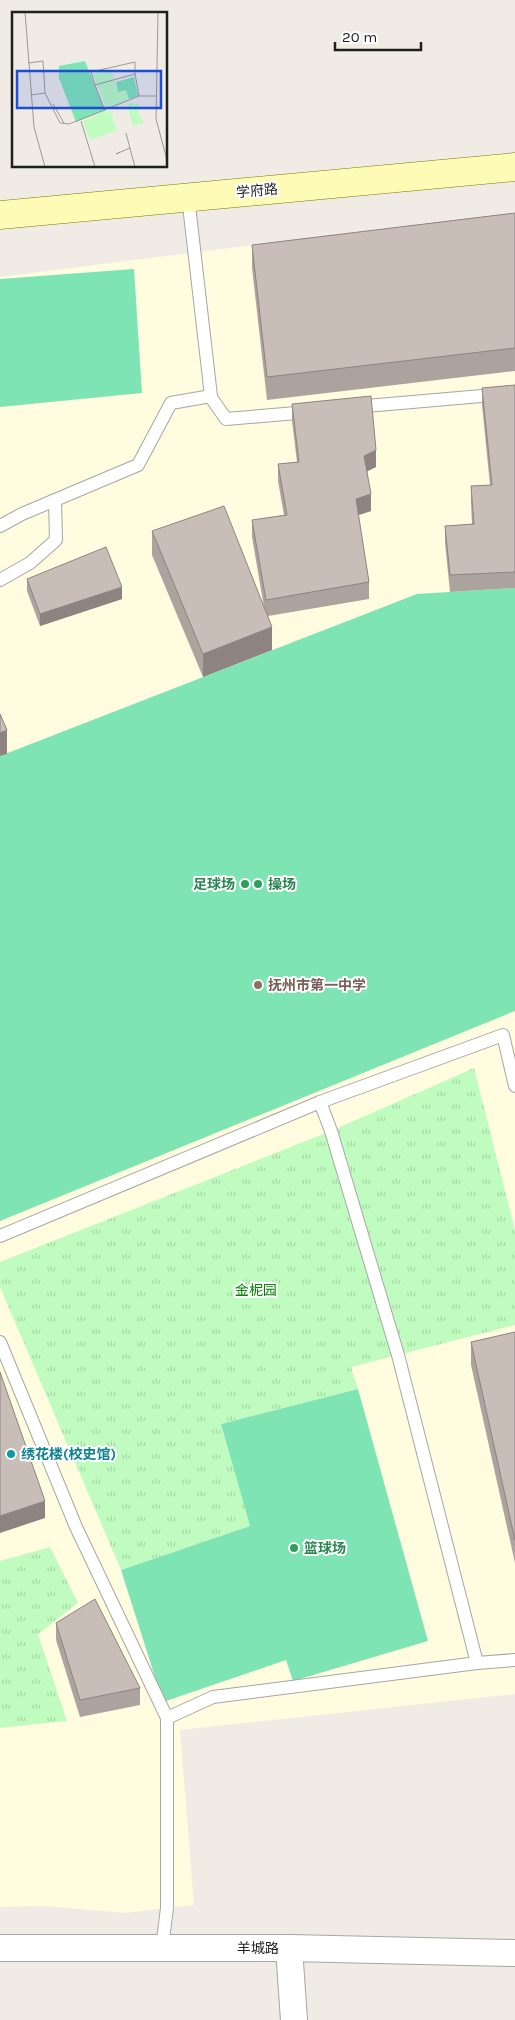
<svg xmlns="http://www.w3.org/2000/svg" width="515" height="2020" viewBox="0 0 515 2020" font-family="Karla,'Noto Sans SC',sans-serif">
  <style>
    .education { fill: #fffcdf }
    .park { fill: url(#park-tufts) }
    .pitch { fill: #7fe4b4 }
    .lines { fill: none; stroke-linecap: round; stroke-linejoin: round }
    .lane-casing { stroke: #a6a6a6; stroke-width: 14 }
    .street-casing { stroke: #a6a6a6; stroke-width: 28 }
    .secondary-casing { stroke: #797c00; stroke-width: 29 }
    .lane { stroke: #fff; stroke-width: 12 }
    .street { stroke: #fff; stroke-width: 26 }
    .secondary { stroke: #fdfbb6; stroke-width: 28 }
    .wall { fill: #ada39e }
    .shaded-wall { fill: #8d8481 }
    .building { fill: #c9bdb8; stroke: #8d8481 }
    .leisure-dot { fill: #2e9e5b; stroke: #fff; stroke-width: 2 }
    .education-dot { fill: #8d6e63; stroke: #fff; stroke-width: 2 }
    .culture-dot { fill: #0f9aa8; stroke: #fff; stroke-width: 2 }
    .labels { text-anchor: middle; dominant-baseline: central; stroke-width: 4; stroke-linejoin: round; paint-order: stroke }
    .street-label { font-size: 14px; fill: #1f1f1f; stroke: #fff }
    .leisure-label { font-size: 14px; font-weight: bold; fill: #27864d; stroke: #fff; text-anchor: start }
    .education-label { font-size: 14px; font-weight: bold; fill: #785e54; stroke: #fff; text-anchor: start }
    .park-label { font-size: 14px; fill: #058506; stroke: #fff }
    .culture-label { font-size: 14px; font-weight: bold; fill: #0d838f; stroke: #fff; text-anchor: start }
    .inset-road { fill: none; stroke: #9c9a96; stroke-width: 1 }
    .view { fill: #1d4ed8; fill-opacity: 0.15; stroke: #1d4ed8; stroke-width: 2.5 }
    .inset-edge { fill: none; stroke: #1f1f1f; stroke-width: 2.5 }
  </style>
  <defs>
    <pattern id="park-tufts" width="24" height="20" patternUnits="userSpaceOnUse" patternTransform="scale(1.25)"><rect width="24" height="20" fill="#c0fcc0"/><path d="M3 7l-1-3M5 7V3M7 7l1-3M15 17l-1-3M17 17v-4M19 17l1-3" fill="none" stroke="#a5d8a5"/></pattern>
  </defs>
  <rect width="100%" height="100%" fill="#f0ece5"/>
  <polygon class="education" points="515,212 515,1694 180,1730 194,1905 124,1913 46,1906 0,1907 0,277"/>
  <g class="park">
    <polygon points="474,1068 515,1230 515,1325 351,1367 358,1389 221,1424 250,1526 121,1570 0,1287 0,1262 331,1131"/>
    <polygon points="50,1547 78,1603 38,1634 67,1721 0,1728 0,1561"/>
  </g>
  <g class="pitch">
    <polygon points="134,269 142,393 0,407 0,279"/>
    <polygon points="515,588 515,1011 0,1221 0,756 417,594"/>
    <polygon points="358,1389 428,1641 293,1681 286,1660 163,1702 121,1570 250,1526 221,1424"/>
  </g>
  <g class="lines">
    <g class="lane-casing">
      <g id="lane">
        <polyline points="210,396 226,419 308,412"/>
        <polyline points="355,407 515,393"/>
        <polyline points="0,526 22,514 138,465 171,403 211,396 188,197"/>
        <polyline points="0,580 30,563 56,540 55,500"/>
        <polyline points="320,1102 503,1035 515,1086"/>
        <polyline points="0,1236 320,1102 331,1131 398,1355 477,1663 213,1697 167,1718"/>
        <polyline points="0,1342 76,1527 167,1718 167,1908 162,1948"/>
        <polyline points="477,1663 515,1660"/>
      </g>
    </g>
    <g class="street-casing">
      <g id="street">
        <polyline points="0,1948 289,1948 515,1953"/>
        <polyline points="289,1948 294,2020"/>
      </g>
    </g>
    <g class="secondary-casing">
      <polyline id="secondary" points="0,215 515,167"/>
    </g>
    <use href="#lane" class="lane"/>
    <use href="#street" class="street"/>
    <use href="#secondary" class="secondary"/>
  </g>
  <g class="wall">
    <polygon points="515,213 515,371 267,400 252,268 252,245"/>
    <polygon points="515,385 515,588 450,592 445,543 445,526 472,524 471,503 471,486 490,485 482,405 482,388"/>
    <polygon points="292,404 376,467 367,471 371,511 358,515 369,582 369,599 268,616 272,650 203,677 152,555 152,531 264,607 252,537 252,520 284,515 278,481 278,464 297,462 292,421"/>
    <polygon points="27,579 122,599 40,626 27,591"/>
    <polygon points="515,1332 515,1563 471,1365 471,1342"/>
    <polygon points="56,1623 140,1688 140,1705 80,1717 56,1640"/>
  </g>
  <g class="shaded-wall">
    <polygon points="376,450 376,467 364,473 364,456"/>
    <polygon points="371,494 371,511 356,516 356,499"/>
    <polygon points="122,587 122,599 40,626 40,614"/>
    <polygon points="272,627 272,650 203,677 203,654"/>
    <polygon points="7,730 7,754 0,756 0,733"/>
    <polygon points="45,1501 45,1518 0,1533 0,1516"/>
  </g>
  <g class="building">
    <polygon points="515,213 515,348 267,377 252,245"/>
    <polygon points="515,385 515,572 450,575 445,526 474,524 471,486 492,485 482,388"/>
    <polygon points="371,396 376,450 364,456 371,494 356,499 369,582 266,600 252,520 287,515 278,464 299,462 292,404"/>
    <polygon points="224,506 272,627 203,654 152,531"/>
    <polygon points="106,547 122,587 40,614 27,579"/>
    <polygon points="0,714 7,730 0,733"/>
    <polygon points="515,1332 515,1540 471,1342"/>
    <polygon points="0,1372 45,1501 0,1516"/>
    <polygon points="95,1599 140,1688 80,1700 56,1623"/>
  </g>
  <g class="leisure-dot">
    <circle cx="245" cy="884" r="5"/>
    <circle cx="258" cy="884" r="5"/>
    <circle cx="294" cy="1548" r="5"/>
  </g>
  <circle class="education-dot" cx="258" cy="985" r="5"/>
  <circle class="culture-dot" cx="11" cy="1454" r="5"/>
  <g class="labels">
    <g class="street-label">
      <text transform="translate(257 191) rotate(-5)">学府路</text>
      <text x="258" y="1948">羊城路</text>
    </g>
    <g class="leisure-label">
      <text x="235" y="884" text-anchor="end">足球场</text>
      <text x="268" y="884">操场</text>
      <text x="304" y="1548">篮球场</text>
    </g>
    <g class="education-label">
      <text x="268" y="985">抚州市第一中学</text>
    </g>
    <g class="park-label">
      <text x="256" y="1290">金柅园</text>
    </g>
    <g class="culture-label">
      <text x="21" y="1454">绣花楼(校史馆)</text>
    </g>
  </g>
  <g transform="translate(12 12)">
    <rect width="155" height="155" fill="#f0ece5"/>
    <path d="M99 58 106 80 114 78 117 87 95 97 81 62ZM119 90 122 93 128 91 126 100 132 111 121 114 115 92ZM98 98 105 118 78 128 71 109Z" fill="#c0fcc0"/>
    <path d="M73 49 93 99 64 110 47 66V54ZM122 65 126 84 117 87 114 78 106 80 104 70Z" fill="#7fe4b4"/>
    <path class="inset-road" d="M13 0 22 115 33 155M146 0 144 107 155 148M16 51 31 49 33 81M83 73 79 60 123 50V62M19 83 33 81 48 111 57 112 127 84H144M41 92 52 111M93 99 83 73 123 62 127 84M69 109 83 155M114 121 123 155M108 140 104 142 118 136"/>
    <path class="view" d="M5 59H149V96H5Z"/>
    <rect width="155" height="155" class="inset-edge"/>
  </g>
  <path d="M335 42v8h86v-8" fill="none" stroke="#1f1f1f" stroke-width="2.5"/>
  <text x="342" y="42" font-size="15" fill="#1f1f1f" stroke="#ffffff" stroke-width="4" paint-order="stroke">20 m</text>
</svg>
